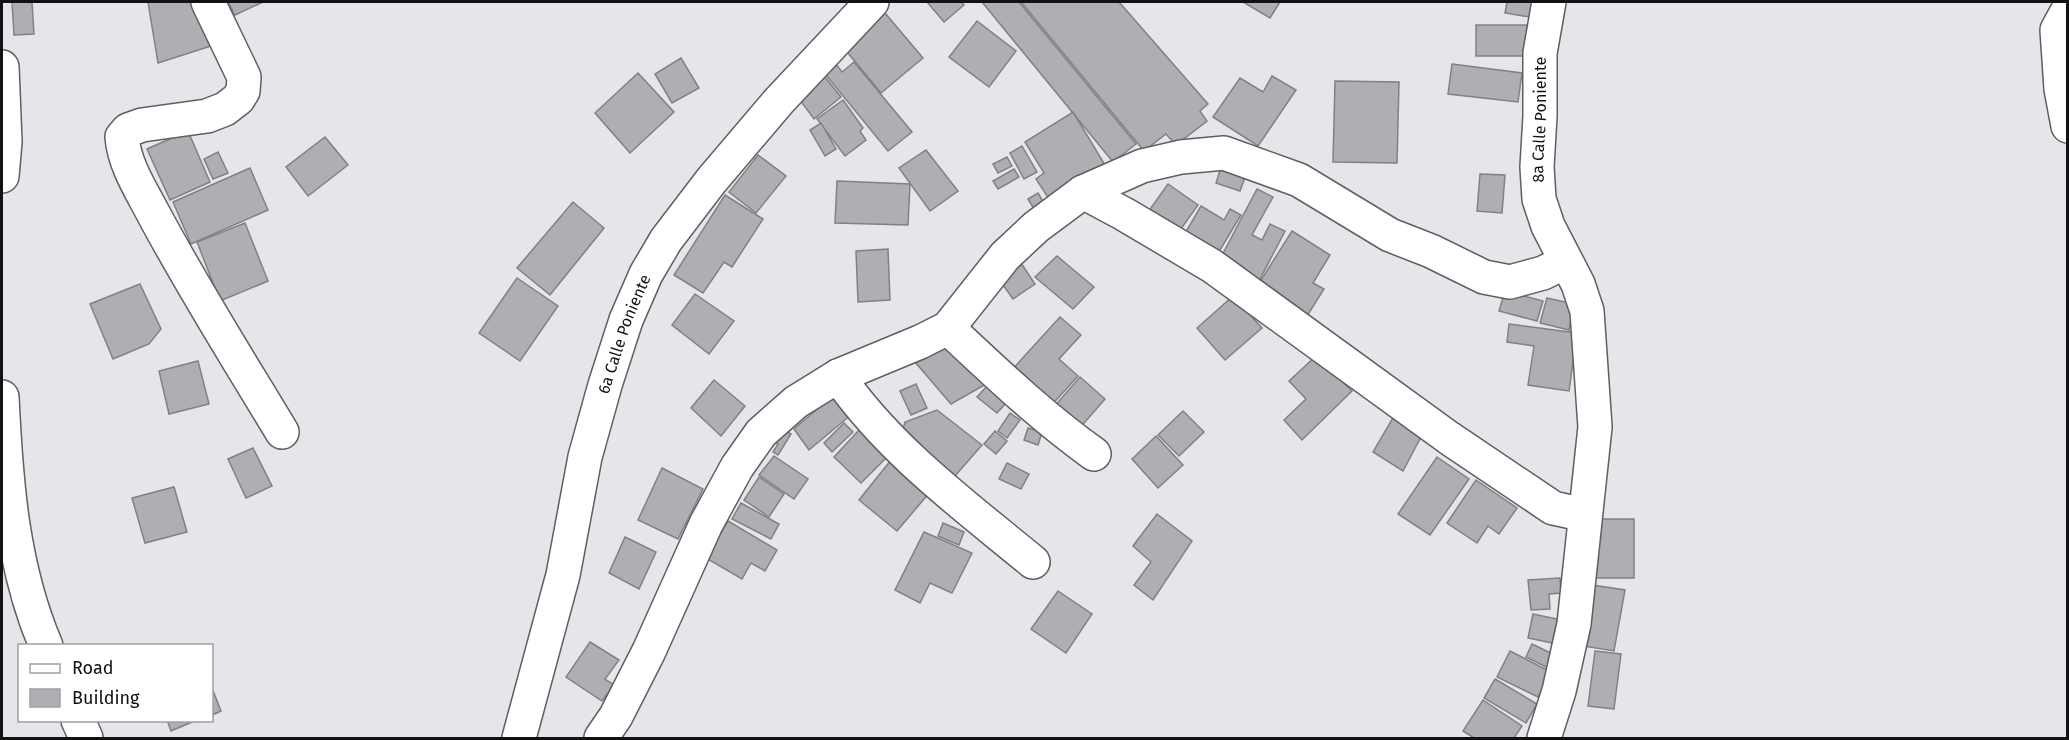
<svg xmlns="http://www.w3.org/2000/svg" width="2069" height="740" viewBox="0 0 2069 740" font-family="'Fira Sans',sans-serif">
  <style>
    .building { fill: #adafb2; stroke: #808185; stroke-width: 1.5 }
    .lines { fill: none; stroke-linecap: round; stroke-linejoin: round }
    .minor-casing { stroke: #5d5f62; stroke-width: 36 }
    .minor { stroke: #fff; stroke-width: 33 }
    .labels { text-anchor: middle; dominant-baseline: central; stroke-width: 4.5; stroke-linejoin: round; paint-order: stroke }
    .street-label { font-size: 16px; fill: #111213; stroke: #fff }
  </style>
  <rect width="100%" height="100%" fill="#e4e6e9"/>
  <g class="building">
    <polygon points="12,2 32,2 34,34 14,35"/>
    <polygon points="148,2 193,2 214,45 158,63"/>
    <polygon points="228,2 263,2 235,15"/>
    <polygon points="927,2 961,2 964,5 944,22"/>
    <polygon points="982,2 1019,2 1136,144 1113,162"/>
    <polygon points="1021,2 1119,2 1208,104 1200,111 1207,121 1176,145 1166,134 1144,151"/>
    <polygon points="1243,2 1280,2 1270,18"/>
    <polygon points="1507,2 1538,2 1536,18 1505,13"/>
    <polygon points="885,13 923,58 881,93 843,47"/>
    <polygon points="977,21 1016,51 989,87 949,57"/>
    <rect x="1476" y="25" width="51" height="31"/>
    <polygon points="681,58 699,88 672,103 655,74"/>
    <polygon points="833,60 842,72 854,62 912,132 888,151 821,69"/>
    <polygon points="1452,64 1522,73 1518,102 1448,94"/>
    <polygon points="820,71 841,97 814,119 794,92"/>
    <polygon points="638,73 674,112 630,153 595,113"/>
    <polygon points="1272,76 1296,90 1258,146 1213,117 1240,78 1263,92"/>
    <polygon points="1335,81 1399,82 1397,163 1333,162"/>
    <polygon points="843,100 863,128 860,131 866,140 845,156 817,119"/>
    <polygon points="1073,112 1105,165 1049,199 1036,179 1044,173 1025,142"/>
    <polygon points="821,123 836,149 825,156 810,130"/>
    <polygon points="188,131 210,182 170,200 147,149"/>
    <polygon points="325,137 348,165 308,196 286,167"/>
    <polygon points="1022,146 1037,172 1024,179 1010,153"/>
    <polygon points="926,150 958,191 930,211 899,168"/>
    <polygon points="218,152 228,173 213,179 204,159"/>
    <polygon points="758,155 786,176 756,213 729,192"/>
    <polygon points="1007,157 1012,166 998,173 993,164"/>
    <polygon points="1223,161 1248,169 1240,191 1216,183"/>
    <polygon points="250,168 268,210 191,244 173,202"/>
    <polygon points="1014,169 1019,177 998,189 993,181"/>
    <polygon points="1480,174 1505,175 1502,213 1477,211"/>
    <polygon points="837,181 910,184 908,225 835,223"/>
    <polygon points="1168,184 1198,205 1178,233 1148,212"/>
    <polygon points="1257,189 1273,197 1252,235 1262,240 1270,224 1285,231 1259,281 1219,261"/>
    <polygon points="1038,193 1044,203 1034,209 1028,199"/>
    <polygon points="725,195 763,219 732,267 724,262 703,293 674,275"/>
    <polygon points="573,202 604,228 550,295 517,268"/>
    <polygon points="1201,206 1224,220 1230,209 1241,215 1217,255 1184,235"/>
    <polygon points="245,223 268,281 220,301 197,242"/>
    <polygon points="1292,231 1330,255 1313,283 1324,289 1307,316 1258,285"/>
    <polygon points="888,249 890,300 858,302 856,251"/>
    <polygon points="1057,256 1094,287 1073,309 1035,277"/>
    <polygon points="1021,263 1035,284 1013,299 998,278"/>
    <polygon points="517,278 558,306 520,361 479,333"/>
    <polygon points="140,284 161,329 149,344 113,359 90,304"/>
    <polygon points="1505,291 1543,301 1537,321 1499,311"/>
    <polygon points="695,294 734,321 709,354 672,325"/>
    <polygon points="1233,296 1262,328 1225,360 1197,328"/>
    <polygon points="1547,298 1574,304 1569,330 1540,323"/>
    <polygon points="1060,317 1081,335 1059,359 1078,376 1050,407 1011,371"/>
    <polygon points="1509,324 1577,333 1569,391 1528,385 1534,346 1507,342"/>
    <polygon points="952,345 986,384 951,404 915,362"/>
    <polygon points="1316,356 1352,391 1302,440 1284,420 1306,399 1289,381"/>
    <polygon points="198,361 209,404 169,414 159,371"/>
    <polygon points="1080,377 1105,399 1078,430 1053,408"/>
    <polygon points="714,380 745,406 721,436 691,408"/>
    <polygon points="916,384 927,408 911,415 900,391"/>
    <polygon points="987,386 1006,403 997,413 977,397"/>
    <polygon points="836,393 852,414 809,450 794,429"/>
    <polygon points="937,410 982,445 955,476 902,432 905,422"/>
    <polygon points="1183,411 1204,432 1179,456 1158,435"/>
    <polygon points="1010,413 1020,420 1007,438 998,431"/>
    <polygon points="1394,416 1422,435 1403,471 1373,452"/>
    <polygon points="844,423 853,432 832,452 824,443"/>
    <polygon points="778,426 791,434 778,455 773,452 778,444 770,439"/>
    <polygon points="1028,428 1042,432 1038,445 1024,440"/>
    <polygon points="860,429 888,456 861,483 834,457"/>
    <polygon points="995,431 1007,441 996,454 984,444"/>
    <polygon points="1156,436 1183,465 1158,488 1132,459"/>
    <polygon points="253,448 272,486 246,498 228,459"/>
    <polygon points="774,456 808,479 794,499 759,475"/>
    <polygon points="1437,457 1469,479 1430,535 1398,514"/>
    <polygon points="891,460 930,492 897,531 859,500"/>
    <polygon points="1007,463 1029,474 1021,489 999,479"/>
    <polygon points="662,468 703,489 678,539 638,520"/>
    <polygon points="759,477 784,494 769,517 744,500"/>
    <polygon points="1476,480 1517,508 1499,534 1488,526 1477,543 1447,523"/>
    <polygon points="174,487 187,532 145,543 132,498"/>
    <polygon points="741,503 779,524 771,539 732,519"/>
    <polygon points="1157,514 1192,541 1153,600 1134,585 1151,562 1133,546"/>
    <polygon points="1596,519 1634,519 1634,578 1595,578"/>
    <polygon points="728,521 777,550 765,571 751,563 742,579 706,558"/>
    <polygon points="943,523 964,532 959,545 938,536"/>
    <polygon points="924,532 972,553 952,593 930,583 920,603 895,590"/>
    <polygon points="625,537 656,552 639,589 609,573"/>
    <polygon points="1560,578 1561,593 1549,594 1550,609 1531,610 1528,580"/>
    <polygon points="1592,585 1625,590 1614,651 1583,646"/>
    <polygon points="1058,591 1092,614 1066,653 1031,629"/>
    <polygon points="1533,614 1562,620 1557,644 1528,638"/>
    <polygon points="590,642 619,660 605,679 614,685 602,701 566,677"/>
    <polygon points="1532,644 1557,656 1550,669 1526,657"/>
    <polygon points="1510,651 1551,672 1538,697 1497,677"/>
    <polygon points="1595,651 1621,654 1614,709 1588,706"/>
    <polygon points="1495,679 1537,704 1526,723 1484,698"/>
    <polygon points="212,688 221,711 212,715"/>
    <polygon points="1483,700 1522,726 1514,738 1474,738 1463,731"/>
    <polygon points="167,720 197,720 171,731"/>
  </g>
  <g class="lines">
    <g class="minor-casing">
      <g id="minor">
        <path d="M208 2 244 77 243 91 238 99 225 109 207 116 142 125 128 130 122 137C124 164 141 190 153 213 193 288 238 359 282 432"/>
        <polyline points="2068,10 2057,30 2061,89 2068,126"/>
        <polyline points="2,67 5,142 2,176"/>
        <polyline points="1083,192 1124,214 1212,266 1449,438 1553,508 1585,515"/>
        <path d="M948 328C995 372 1041 416 1094 454"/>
        <path d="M838 376C889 450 964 505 1033 562"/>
        <path d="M2 397C6 482 12 566 46 646"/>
        <polyline points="78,720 86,738"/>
        <path id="s1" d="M519 738 563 575 585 457 605 385 626 320 646 274 666 240 711 181 778 102 872 2"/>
        <polyline points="601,738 616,716 649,651 706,524 737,467 761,433 796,402 838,376 920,342 948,328 1005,256 1036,227 1083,192 1142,166 1181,157 1224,153 1299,180 1390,235 1431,251 1484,277 1510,282 1543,273 1565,262"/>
        <path id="s2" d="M1544 738 1559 691 1574 624 1595 427 1587 311 1578 284 1548 226 1539 199 1537 167 1540 116V53L1549 2"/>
      </g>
    </g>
    <use href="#minor" class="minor"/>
  </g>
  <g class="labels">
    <g class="street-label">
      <text stroke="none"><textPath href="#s2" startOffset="634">8a Calle Poniente</textPath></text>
      <text stroke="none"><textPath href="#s1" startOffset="418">6a Calle Poniente</textPath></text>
    </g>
  </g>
  <rect width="2069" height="740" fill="none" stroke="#111213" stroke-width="6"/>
  <rect x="18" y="644" width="195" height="78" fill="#ffffff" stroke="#a0a0a1" stroke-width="1.5"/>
  <rect x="30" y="664" width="30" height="9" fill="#ffffff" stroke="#a0a0a1" stroke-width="1.5"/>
  <text x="72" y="674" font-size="18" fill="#111213">Road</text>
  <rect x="30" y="689" width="30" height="18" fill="#adafb2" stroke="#a0a0a1" stroke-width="1.5"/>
  <text x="72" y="704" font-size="18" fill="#111213">Building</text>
</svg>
